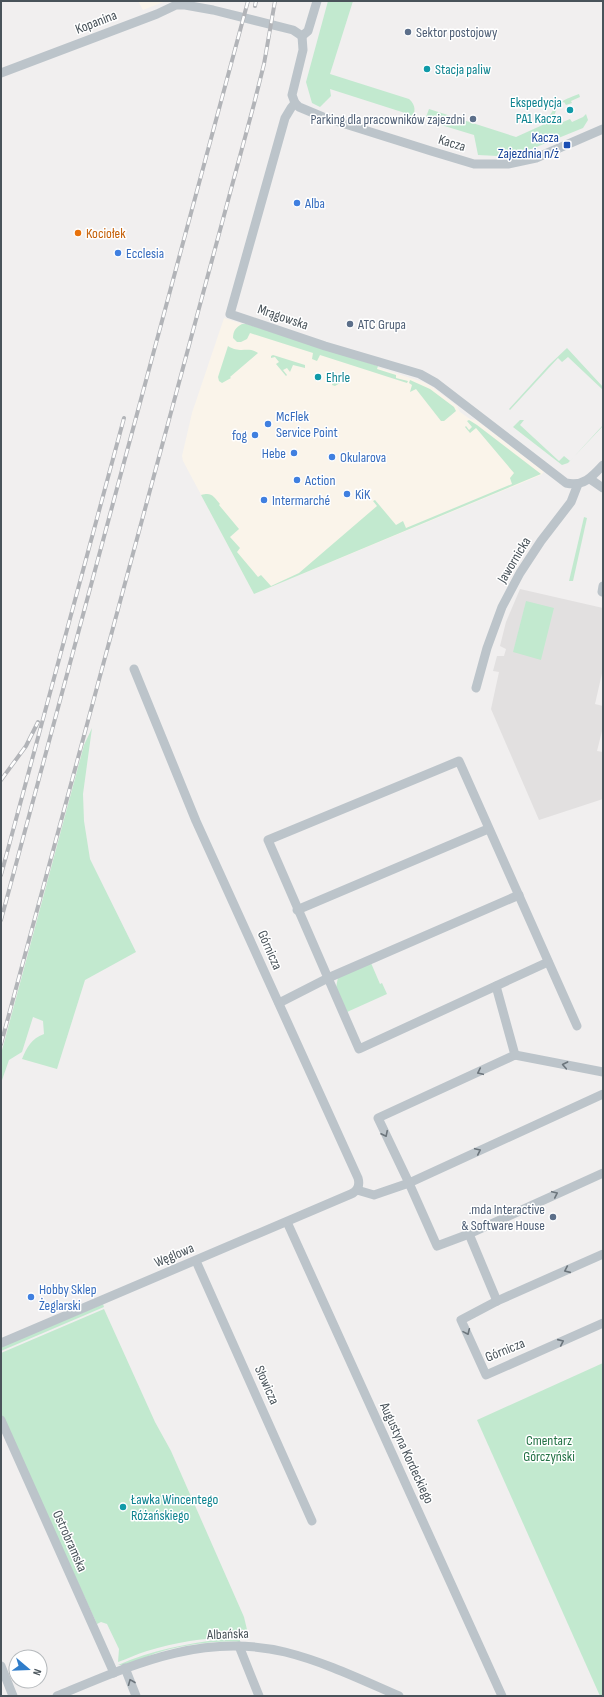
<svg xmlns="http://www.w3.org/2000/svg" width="604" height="1697" viewBox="0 0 604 1697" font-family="'Sofia Sans Condensed',sans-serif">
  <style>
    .commercial { fill: #faf4ea }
    .education { fill: #e2e0e0 }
    .green { fill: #c2e9cf }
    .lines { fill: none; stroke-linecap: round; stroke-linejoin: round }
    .minor { stroke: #bcc4ca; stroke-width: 9 }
    .rail-casing { stroke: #b2b4b8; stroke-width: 4 }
    .rail { stroke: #fff; stroke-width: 2.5; stroke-dasharray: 8; stroke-linecap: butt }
    .oneway { stroke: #6c757c }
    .service-dot { fill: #5c6f8a; stroke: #fff; stroke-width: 1.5 }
    .culture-dot { fill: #0f9aa8; stroke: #fff; stroke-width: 1.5 }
    .transit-dot { fill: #1a4fb4; stroke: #fff; stroke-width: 1.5 }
    .shop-dot { fill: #3f7fe0; stroke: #fff; stroke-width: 1.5 }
    .food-dot { fill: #e8710a; stroke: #fff; stroke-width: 1.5 }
    .labels { text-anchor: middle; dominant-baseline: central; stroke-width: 3; stroke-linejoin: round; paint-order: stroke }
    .street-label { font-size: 14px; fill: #49535a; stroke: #fff }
    .service-label { font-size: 14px; fill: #4e5e75; stroke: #fff; text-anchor: start }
    .culture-label { font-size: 14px; fill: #0d838f; stroke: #fff; text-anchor: start }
    .transit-label { font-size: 14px; fill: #164399; stroke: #fff; text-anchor: end }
    .shop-label { font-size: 14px; fill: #366cbe; stroke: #fff; text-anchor: start }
    .food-label { font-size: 14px; fill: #c56008; stroke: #fff; text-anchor: start }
    .park-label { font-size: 14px; fill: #237245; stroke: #fff }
  </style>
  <rect width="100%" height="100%" fill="#f1efef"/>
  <g class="commercial">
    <polygon points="138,1 166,1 143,10"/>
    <polygon points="224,318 423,382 431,386 457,406 460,412 470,419 476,420 544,472 541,475 254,594 183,461 182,456 192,413"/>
  </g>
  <polygon class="education" points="520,589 603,608 603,669 595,704 603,706 603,727 597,751 603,752 603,799 539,820 491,709 499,672 493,671 497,656 504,656 506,649 500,646 506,622"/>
  <g class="green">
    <path d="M328 1H353L330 74 409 99C416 105 416 112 411 120H406L405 113 330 89 331 96 320 107 312 103 306 82Z"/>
    <path d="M579 94 580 97 571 101 572 103 566 105 564 102 558 105 553 119 556 125 570 119 572 122 583 117 586 114 588 120 583 128 524 152 498 156 478 155 474 135 428 121V117H426L429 109 516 137 547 123C554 104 560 101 579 94Z"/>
    <path d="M242 324H247L378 366 377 369 396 375V378L408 381 407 383 320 355 317 361 312 359 313 353 250 333 247 339 241 342H237L233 338C233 331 236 327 242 324Z"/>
    <path d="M228 346C240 354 248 346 258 353L230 377 231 378 222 383 219 381 218 377Z"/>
    <polygon points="567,348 603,387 603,390 568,357 562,362 558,358 510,410 509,409 549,365"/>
    <polygon points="273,355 305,365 305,368 293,365 290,372 287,368 283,370 287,375 286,376 276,364 279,362 275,357 271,358 271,356"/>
    <polygon points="335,375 347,378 347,379 335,386 332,385"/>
    <polygon points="410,380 430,389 454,407 456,411 444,421 441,421 416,389 410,392 412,385 409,383"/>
    <path d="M469 420 477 425 541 474 254 594 201 495C212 492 213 496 220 504L219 505 239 529 230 537 240 548 237 552 258 577 261 575 271 586 299 573 377 506 373 501 375 500 396 525 403 521 406 528 512 484 510 478 514 473 476 428 470 433 465 427 466 426 469 430 472 427 467 421Z"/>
    <polygon points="520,420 524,420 520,425 559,461 564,456 570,461 603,425 603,426 568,463 562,465 513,427"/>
    <polygon points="584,517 587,518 573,581 569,581"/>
    <polygon points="526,601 554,608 541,660 513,652"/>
    <path d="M92 728 83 794 84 821 90 859 136 952 85 980 57 1069 22 1059C27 1047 31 1039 44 1034L43 1021 33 1017 22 1052 9 1060 1 1083V1054L84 745Z"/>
    <polygon points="371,963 380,984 382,983 387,994 347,1012 336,988 338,977"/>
    <polygon points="103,1304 104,1307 1,1351 1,1347"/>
    <path d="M104 1309 155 1422 171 1451 244 1617 249 1638C214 1636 180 1641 147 1651 137 1654 127 1659 118 1662L119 1649 107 1624 101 1622 97 1624 1 1415V1353Z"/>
    <polygon points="603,1363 603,1696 600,1696 477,1420"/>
    <path d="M222 1639 240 1640V1642C215 1640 186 1645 163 1651 151 1654 128 1666 118 1665 152 1650 186 1644 222 1639Z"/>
  </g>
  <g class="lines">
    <g class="minor">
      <polyline points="302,36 303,50 292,95 295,103 299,107 323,117 431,151 474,164 508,164 536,158 603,129"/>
      <polyline points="302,36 308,31 317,1"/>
      <polyline points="1,73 157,14 176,5 185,5 213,10 293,30 302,36"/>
      <path d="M295 103 291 108 285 118 230 314 325 346 420 374 436 383 566 483C583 487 592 477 603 465"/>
      <polyline points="590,479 603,488"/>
      <polyline points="602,592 603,586"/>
      <polyline points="476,688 487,648 502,607 520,573 541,541 571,502 578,484"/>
      <polyline points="519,895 328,978 359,1049 548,962"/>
      <polyline points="297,910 488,829"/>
      <polyline points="496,986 515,1055"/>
      <polyline points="279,1003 328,978 268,840 459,761 577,1026"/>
      <polyline points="515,1055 378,1118 409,1183 603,1094"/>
      <polyline points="515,1055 603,1072"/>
      <polyline points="357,1190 374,1195 409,1183 437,1246 469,1234 603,1173"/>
      <polyline points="287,1222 502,1696"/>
      <polyline points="469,1234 497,1301"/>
      <polyline points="603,1254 497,1301 461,1320 486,1375 603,1323"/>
      <polyline points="196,1261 312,1521"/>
      <path d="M1 1343 351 1194C358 1191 360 1185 358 1178L196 821 134 669"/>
      <polyline points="1,1420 114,1673"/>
      <polyline points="239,1646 259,1696"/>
      <polyline points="1,1666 13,1696"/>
      <polyline points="125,1668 136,1696"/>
      <path d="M57 1696C132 1665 202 1632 285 1652 325 1662 362 1680 399 1696"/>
    </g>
    <g class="rail-casing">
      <g id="rail">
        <polyline points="255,6 256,1"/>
        <polyline points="1,780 26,746 38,722"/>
        <polyline points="1,875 124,418"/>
        <polyline points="1,920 248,1"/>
        <polyline points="1,1044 254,104 264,64 275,1"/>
      </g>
    </g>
    <use href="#rail" class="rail"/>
  </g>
  <defs><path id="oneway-chevron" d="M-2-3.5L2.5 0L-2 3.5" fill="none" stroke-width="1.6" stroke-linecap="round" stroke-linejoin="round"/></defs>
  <g class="oneway">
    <use href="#oneway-chevron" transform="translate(565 1065) rotate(-169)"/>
    <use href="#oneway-chevron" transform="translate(480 1072) rotate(155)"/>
    <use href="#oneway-chevron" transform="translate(385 1134) rotate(64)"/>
    <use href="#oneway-chevron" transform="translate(478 1151) rotate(-25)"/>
    <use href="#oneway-chevron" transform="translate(555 1194) rotate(-25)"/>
    <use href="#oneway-chevron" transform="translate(567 1270) rotate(156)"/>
    <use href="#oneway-chevron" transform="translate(467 1332) rotate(66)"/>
    <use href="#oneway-chevron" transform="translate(561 1342) rotate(-24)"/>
    <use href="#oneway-chevron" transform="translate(131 1682) rotate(-112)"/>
  </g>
  <g class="service-dot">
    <circle cx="408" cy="32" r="4"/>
    <circle cx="473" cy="119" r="4"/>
    <circle cx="350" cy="324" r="4"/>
    <circle cx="553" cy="1217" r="4"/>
  </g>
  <g class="culture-dot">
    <circle cx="427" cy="69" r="4"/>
    <circle cx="570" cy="110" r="4"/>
    <circle cx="318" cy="377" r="4"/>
    <circle cx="123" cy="1507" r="4"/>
  </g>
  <rect class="transit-dot" x="563" y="141" width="8" height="8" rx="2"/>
  <g class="shop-dot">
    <circle cx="297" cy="203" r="4"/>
    <circle cx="118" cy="253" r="4"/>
    <circle cx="268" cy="424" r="4"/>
    <circle cx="255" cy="435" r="4"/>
    <circle cx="294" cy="453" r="4"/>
    <circle cx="332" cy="457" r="4"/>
    <circle cx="297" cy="480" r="4"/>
    <circle cx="347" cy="494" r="4"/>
    <circle cx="264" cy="500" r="4"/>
    <circle cx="31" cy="1297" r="4"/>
  </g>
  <circle class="food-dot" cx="78" cy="233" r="4"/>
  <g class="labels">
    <g class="street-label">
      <text transform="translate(96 22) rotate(-21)">Kopanina</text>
      <text transform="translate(452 143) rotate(17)">Kacza</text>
      <text transform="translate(283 317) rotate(19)">Mrągowska</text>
      <text transform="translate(514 560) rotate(-59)">Jawornicka</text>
      <text transform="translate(270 950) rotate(66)">Górnicza</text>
      <text transform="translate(174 1255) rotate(-23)">Węglowa</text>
      <text transform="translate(505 1350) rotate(-22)">Górnicza</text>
      <text transform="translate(267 1385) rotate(66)">Słowicza</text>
      <text transform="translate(407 1453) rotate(65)">Augustyna Kordeckiego</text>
      <text transform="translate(70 1541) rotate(66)">Ostrobramska</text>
      <text transform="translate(228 1634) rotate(-2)">Albańska</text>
    </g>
    <g class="service-label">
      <text x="416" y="32">Sektor postojowy</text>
      <text x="465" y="119" text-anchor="end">Parking dla pracowników zajezdni</text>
      <text x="358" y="324">ATC Grupa</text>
      <text x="545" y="1209" text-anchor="end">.mda Interactive<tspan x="545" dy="16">&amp; Software House</tspan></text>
    </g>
    <g class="culture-label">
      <text x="435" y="69">Stacja paliw</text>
      <text x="562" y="102" text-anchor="end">Ekspedycja<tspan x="562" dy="16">PA1 Kacza</tspan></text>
      <text x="326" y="377">Ehrle</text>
      <text x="131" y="1499">Ławka Wincentego<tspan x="131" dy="16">Różańskiego</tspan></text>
    </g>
    <g class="transit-label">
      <text x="559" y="137">Kacza<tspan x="559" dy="16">Zajezdnia n/ż</tspan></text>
    </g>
    <g class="shop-label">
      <text x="305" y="203">Alba</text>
      <text x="126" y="253">Ecclesia</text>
      <text x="276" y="416">McFlek<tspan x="276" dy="16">Service Point</tspan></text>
      <text x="247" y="435" text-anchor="end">fog</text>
      <text x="286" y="453" text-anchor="end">Hebe</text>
      <text x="340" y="457">Okularova</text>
      <text x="305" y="480">Action</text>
      <text x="355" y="494">KiK</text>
      <text x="272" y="500">Intermarché</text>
      <text x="39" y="1289">Hobby Sklep<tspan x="39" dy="16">Żeglarski</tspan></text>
    </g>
    <g class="food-label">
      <text x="86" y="233">Kociołek</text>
    </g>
    <g class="park-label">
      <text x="549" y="1440">Cmentarz<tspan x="549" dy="16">Górczyński</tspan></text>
    </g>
  </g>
  <rect width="604" height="1697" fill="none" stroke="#49535a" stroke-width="4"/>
  <g transform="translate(28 1669) rotate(109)"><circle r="19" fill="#ffffff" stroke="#b6babd"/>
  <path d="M0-3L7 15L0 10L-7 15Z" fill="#307dca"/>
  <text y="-6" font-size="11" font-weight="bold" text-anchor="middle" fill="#49535a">N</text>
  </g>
</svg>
